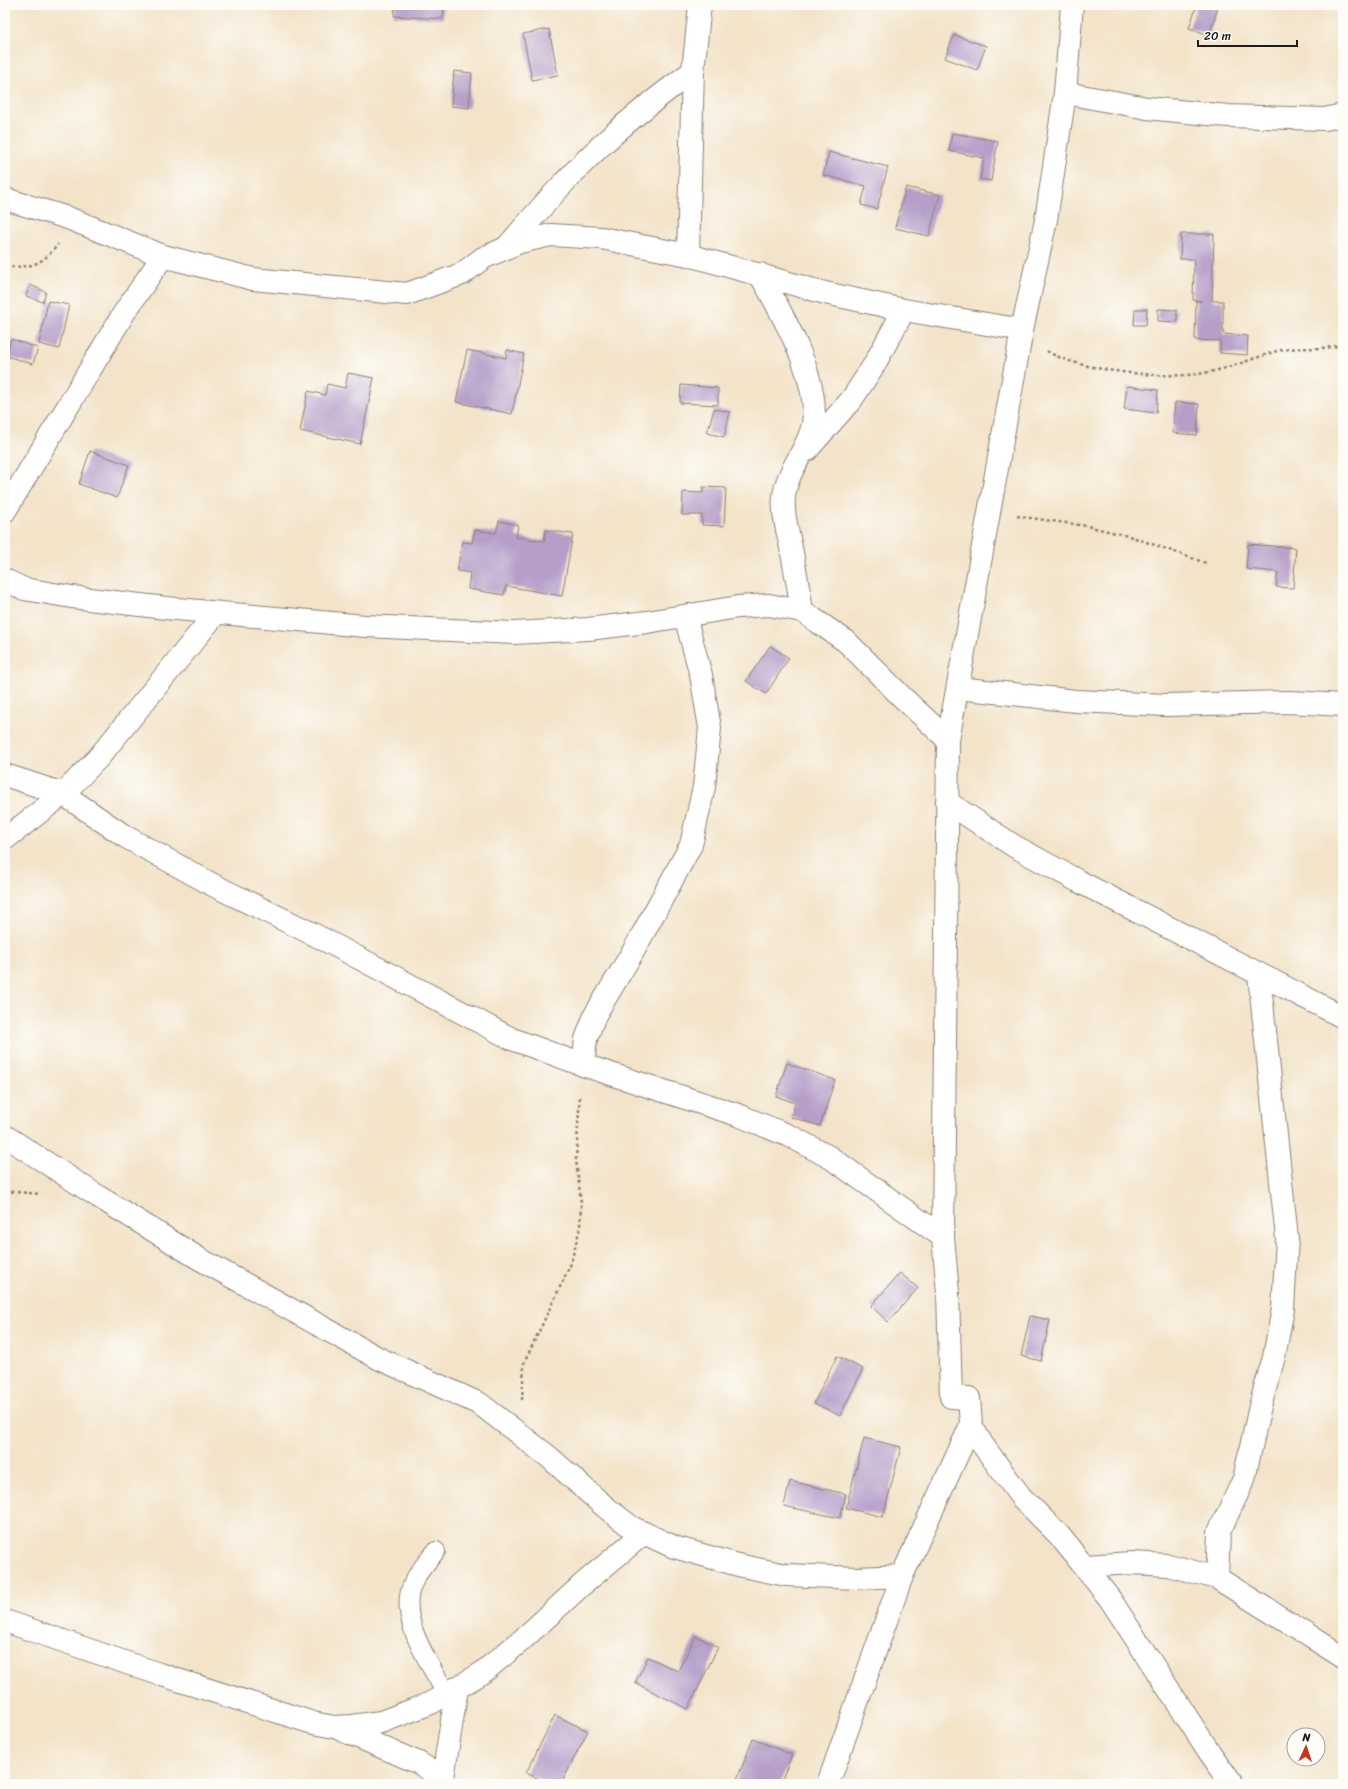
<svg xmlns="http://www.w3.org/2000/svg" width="1348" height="1789" viewBox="0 0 1348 1789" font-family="Sriracha,sans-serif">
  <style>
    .building { fill: #b59fc9 }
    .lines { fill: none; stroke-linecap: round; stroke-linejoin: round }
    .lane-casing { stroke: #888072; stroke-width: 20 }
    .street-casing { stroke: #888072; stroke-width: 24 }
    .path { stroke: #888072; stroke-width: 2.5; stroke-dasharray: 3 3; stroke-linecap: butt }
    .lane { stroke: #fff; stroke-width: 18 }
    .street { stroke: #fff; stroke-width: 22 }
  </style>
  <rect width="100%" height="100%" fill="#fdfcf7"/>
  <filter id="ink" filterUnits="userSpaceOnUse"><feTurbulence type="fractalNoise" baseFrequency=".025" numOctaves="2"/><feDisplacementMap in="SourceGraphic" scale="8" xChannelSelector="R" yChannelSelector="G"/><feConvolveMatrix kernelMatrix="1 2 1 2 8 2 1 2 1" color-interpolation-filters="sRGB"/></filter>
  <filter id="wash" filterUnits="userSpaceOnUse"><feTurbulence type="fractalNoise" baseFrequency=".012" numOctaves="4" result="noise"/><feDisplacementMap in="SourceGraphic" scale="16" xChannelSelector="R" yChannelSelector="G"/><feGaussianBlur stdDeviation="0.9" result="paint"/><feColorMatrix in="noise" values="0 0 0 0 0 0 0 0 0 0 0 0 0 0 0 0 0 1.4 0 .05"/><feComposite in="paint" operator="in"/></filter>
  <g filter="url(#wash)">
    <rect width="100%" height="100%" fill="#f3e3c9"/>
    <g id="blocks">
      <g class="building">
        <polygon points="395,5 444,5 443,19 394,16"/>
        <polygon points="1197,5 1219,5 1209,35 1189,28"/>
        <polygon points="549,29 558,75 532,80 523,34"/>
        <polygon points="954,35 986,46 977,70 945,58"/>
        <polygon points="454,71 472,73 469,108 451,106"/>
        <polygon points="952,133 998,141 991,181 980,179 984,158 949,151"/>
        <polygon points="829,152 888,167 877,209 861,205 866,186 823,175"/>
        <polygon points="906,187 940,195 929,236 895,228"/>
        <polygon points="1181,234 1214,234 1212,301 1223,301 1223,334 1248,336 1247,355 1220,353 1220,341 1195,340 1196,301 1202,301 1193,300 1194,259 1180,259"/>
        <polygon points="30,285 46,292 43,302 26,296"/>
        <polygon points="48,301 69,305 59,349 39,344"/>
        <polygon points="1135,309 1147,309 1146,325 1134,325"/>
        <polygon points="1158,309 1177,310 1177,322 1158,321"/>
        <polygon points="11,339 38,348 33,364 6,356"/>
        <polygon points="467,350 506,358 507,350 524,354 512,414 456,402"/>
        <polygon points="348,373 374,378 360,444 300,431 308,391 325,395 327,384 345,388"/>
        <polygon points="681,385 718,388 718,405 680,403"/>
        <polygon points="1127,386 1158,390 1156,413 1124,409"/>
        <polygon points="1175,402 1199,404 1197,435 1173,433"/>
        <polygon points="714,409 730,412 724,437 707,433"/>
        <polygon points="90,451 129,465 117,498 79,484"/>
        <polygon points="703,487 726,488 724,526 702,525 702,515 682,515 683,492 703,493"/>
        <polygon points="499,521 518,525 516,537 544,541 546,530 573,534 562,596 506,586 504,595 468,589 470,573 457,571 462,542 472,543 475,530 496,533"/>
        <polygon points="1248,544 1296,548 1293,588 1276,587 1278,572 1246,569"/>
        <polygon points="770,646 789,658 766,694 746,681"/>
        <polygon points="787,1063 835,1080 820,1126 791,1117 795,1103 776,1096"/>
        <polygon points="900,1273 918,1288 888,1322 871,1306"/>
        <polygon points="1030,1316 1050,1320 1041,1361 1021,1356"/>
        <polygon points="837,1356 863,1369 840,1416 814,1403"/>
        <polygon points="864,1438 901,1447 883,1517 846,1508"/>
        <polygon points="790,1481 846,1494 840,1518 784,1506"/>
        <polygon points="696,1636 718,1647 688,1709 635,1683 648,1657 678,1671"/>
        <polygon points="555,1715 588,1731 561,1784 549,1784 526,1773"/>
        <polygon points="753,1739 792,1755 780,1784 735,1784"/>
      </g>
    </g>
  </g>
  <g filter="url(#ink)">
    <use href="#blocks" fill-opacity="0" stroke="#888072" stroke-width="1"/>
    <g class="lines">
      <g class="lane-casing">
        <path id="lane" d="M436 1551C428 1561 418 1571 413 1583 396 1618 431 1664 446 1694"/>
      </g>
      <g class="street-casing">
        <g id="street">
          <polyline points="1072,5 1065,93 1046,220 1022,330 948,740 943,1237 948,1293 951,1397 969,1398 971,1425 982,1444 1021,1497 1059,1535 1110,1599 1210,1753 1232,1784"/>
          <polyline points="1065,93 1147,108 1228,116 1325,119 1343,115"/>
          <polyline points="5,199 68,218 163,256 253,279 407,294 462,274 483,258 520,242 551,235 601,238 688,255 825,293 904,310 1022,330"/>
          <path d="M507 247C538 211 570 174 605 142 633 116 663 93 693 71"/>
          <polyline points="688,255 693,71 700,5"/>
          <path d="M760 274C782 315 820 377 813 424 808 450 786 471 784 497 782 514 788 532 791 548 795 569 799 590 802 611"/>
          <polyline points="807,450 852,399 874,365 904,310"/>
          <polyline points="5,511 124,313 163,256"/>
          <polyline points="5,580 24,589 72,597 166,608 365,626 514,633 588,629 647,622 738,607 769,605 802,611 847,642 902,697 948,740"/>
          <polyline points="958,688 1076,701 1166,705 1290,702 1343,705"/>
          <polyline points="5,775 63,794 126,837 213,885 319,937 512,1039 583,1065 738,1115 792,1137 831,1158 943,1237"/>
          <polyline points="947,802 1014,846 1078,881 1343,1017"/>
          <polyline points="5,839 63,794 99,757 216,613"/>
          <polyline points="583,1065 586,1039 595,1015 634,950 691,845 704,787 710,728 701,675 685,616"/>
          <polyline points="5,1136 99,1197 198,1258 378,1358 480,1404 549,1457 604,1506 631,1527 674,1547 738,1565 786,1575 857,1578 902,1576"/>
          <polyline points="1085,1566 1131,1563 1168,1565 1217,1578 1343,1657"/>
          <polyline points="1217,1578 1219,1532 1244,1479 1260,1406 1274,1357 1283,1309 1287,1238 1259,975"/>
          <polyline points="5,1621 159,1674 313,1723 334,1727 352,1726 381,1722 431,1703 482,1673 522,1640 583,1584 644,1533"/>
          <polyline points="339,1729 419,1763 443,1779"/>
          <polyline points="442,1784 457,1688"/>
          <polyline points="828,1784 902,1576 971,1425"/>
        </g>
      </g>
      <g class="path">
        <path d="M5 267C32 267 41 266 58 244"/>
        <path d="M1047 351C1078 371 1167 380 1204 373 1228 369 1254 358 1277 351 1300 345 1321 352 1343 344"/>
        <polyline points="1017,516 1087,526 1132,537 1206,563"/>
        <polyline points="5,1191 40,1194"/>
        <polyline points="522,1400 524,1363 570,1266 580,1228 581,1202 576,1160 580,1094"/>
      </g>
      <use href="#lane" class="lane"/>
      <use href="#street" class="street"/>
    </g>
  </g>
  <rect width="1348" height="1789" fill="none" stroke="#fdfcf7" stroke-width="20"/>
  <g transform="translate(1306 1747) rotate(3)"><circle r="19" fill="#fdfcf7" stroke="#a3a29f"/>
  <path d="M0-3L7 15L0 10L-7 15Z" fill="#c8321e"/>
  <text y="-6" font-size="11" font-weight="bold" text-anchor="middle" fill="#1c1c1c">N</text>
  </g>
  <path d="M1198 40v6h99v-6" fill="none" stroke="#1c1c1c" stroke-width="2"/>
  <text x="1204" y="40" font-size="12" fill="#1c1c1c" stroke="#fdfcf7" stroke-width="3" paint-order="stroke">20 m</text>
</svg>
